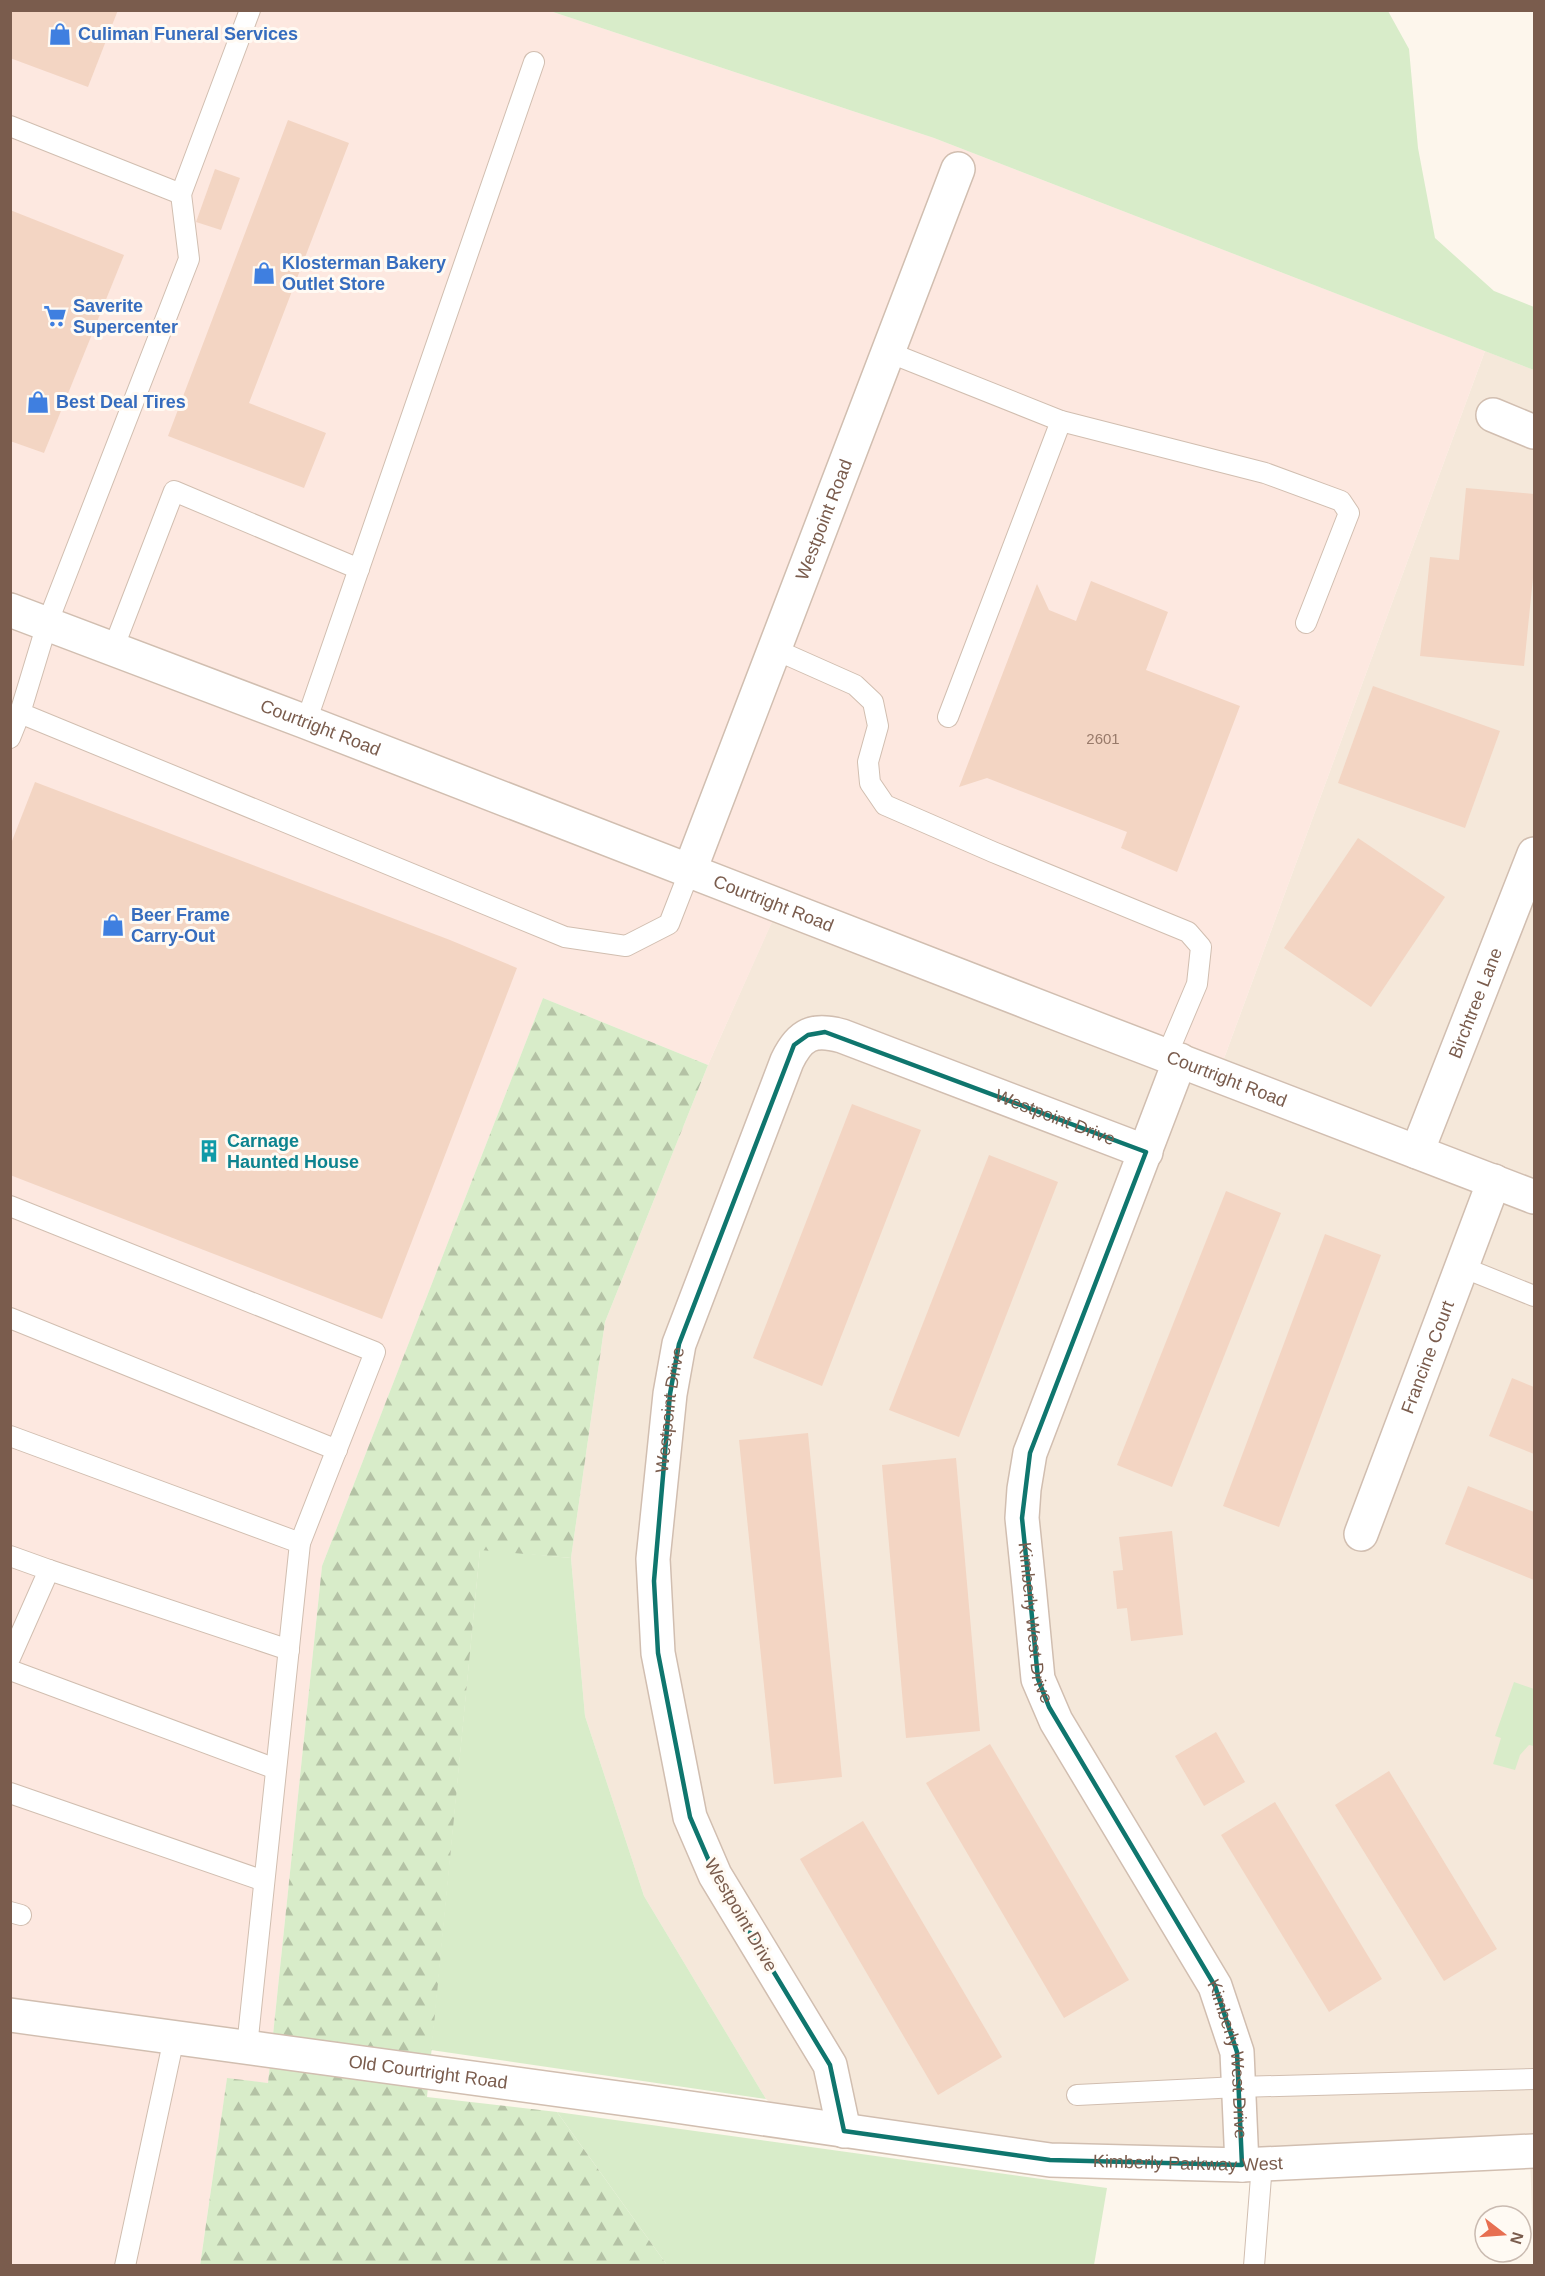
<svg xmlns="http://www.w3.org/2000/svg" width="1545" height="2276" viewBox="0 0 1545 2276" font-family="Helvetica,sans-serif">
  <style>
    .residential { fill: #f5e8da }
    .commercial { fill: #fde8e0 }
    .green { fill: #d8ecc9 }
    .forest { fill: url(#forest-firs) }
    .building { fill: #f3d5c3 }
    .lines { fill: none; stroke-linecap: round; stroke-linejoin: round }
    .service-casing { stroke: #d1beb0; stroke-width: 22 }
    .minor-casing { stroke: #d1beb0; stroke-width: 36 }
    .tertiary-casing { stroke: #d1beb0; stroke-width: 36 }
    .service { stroke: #fff; stroke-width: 20 }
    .minor { stroke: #fff; stroke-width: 33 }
    .tertiary { stroke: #fff; stroke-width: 33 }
    .marked { fill: none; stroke: #0f766e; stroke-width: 4.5; stroke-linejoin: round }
    .labels { text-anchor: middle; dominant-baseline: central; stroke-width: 6; stroke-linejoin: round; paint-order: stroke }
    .number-label { font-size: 15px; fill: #987a6a }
    .shop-label { font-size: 18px; font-weight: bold; fill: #366cbe; stroke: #fffaf3; text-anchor: start }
    .street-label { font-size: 18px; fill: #7a5c4d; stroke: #fffaf3 }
    .culture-label { font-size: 18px; font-weight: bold; fill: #0d838f; stroke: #fffaf3; text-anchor: start }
  </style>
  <defs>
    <pattern id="forest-firs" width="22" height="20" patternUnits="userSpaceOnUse" patternTransform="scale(1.5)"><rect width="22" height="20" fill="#d8ecc9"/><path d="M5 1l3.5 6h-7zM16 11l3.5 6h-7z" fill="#b4c2a5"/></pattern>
  </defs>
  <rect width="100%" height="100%" fill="#fdf6ec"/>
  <polygon class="residential" points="1485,351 1534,370 1534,2265 1530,2157 1310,2166 793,2128 766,2099 644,1896 585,1716 571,1558 605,1322 708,1065 781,901 1219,1072"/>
  <polygon class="commercial" points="11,11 550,11 934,138 1485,351 1219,1072 781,902 708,1065 543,998 322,1566 268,2083 227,2079 200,2265 11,2266"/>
  <g class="green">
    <polygon points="550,11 1388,11 1409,49 1418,148 1435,238 1494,291 1534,307 1534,370 934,138"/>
    <polygon points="480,1549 571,1558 585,1716 644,1896 766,2099 431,2050"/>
    <polygon points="1514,1682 1534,1689 1534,1746 1529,1745 1520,1755 1515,1770 1493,1764 1501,1738 1495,1736"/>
    <polygon points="557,2112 1107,2188 1094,2265 667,2265"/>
  </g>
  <polygon class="forest" points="543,998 708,1065 605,1322 571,1558 480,1550 427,2097 557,2112 667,2265 200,2266 227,2078 268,2083 322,1566"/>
  <g class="building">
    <polygon points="10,10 118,10 88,87 10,58"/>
    <polygon points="288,120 349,143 249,403 326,433 304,488 168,436"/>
    <polygon points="215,169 240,178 221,230 196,222"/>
    <polygon points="10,210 124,255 44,453 10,441"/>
    <polygon points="1466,488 1534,494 1534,578 1533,578 1524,666 1420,656 1430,557 1459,560"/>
    <polygon points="1091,581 1168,612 1146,670 1240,706 1177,872 1121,848 1127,832 987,778 959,787 1037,584 1049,610 1076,621"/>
    <polygon points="1373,686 1500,731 1465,828 1338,783"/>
    <polygon points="35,782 450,940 517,968 382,1319 10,1175 10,846"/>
    <polygon points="1358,838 1445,897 1371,1007 1284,948"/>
    <polygon points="852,1104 921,1130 822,1386 753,1358"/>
    <polygon points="989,1155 1058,1182 959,1437 889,1410"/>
    <polygon points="1226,1191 1281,1213 1172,1487 1117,1465"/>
    <polygon points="1325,1234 1381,1255 1279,1527 1223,1506"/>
    <polygon points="1512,1378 1534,1387 1534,1454 1489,1436"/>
    <polygon points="808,1433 842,1777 774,1784 739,1440"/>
    <polygon points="956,1458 980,1731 906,1738 882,1465"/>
    <polygon points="1468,1486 1534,1512 1534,1580 1445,1544"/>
    <polygon points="1172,1531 1183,1635 1131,1641 1127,1608 1117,1609 1113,1571 1123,1570 1119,1537"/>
    <polygon points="1216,1732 1245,1782 1204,1806 1175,1756"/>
    <polygon points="990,1744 1129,1980 1064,2018 926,1783"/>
    <polygon points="1389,1771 1497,1949 1444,1981 1335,1805"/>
    <polygon points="1275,1802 1382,1979 1329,2012 1221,1835"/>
    <polygon points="863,1821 1002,2057 938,2095 800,1859"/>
  </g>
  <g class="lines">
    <g class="service-casing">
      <g id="service">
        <polyline points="10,126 181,194 250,10"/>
        <polyline points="181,194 189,259 47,624 20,713 565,937 626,946 669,924 690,870"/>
        <polyline points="888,352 1061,421 1265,473 1341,501 1349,513 1306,623"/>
        <polyline points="113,649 174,491 359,569"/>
        <polyline points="774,649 855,685 873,702 878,726 868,762 870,783 885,805 993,852 1188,932 1201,947 1197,984 1167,1055"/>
        <polyline points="948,717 1061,421"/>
        <polyline points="306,722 534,62"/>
        <polyline points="10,738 20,713"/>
        <polyline points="10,1206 375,1352 300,1543 247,2047"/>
        <polyline points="1462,1267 1534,1296"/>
        <polyline points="10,1318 337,1450"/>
        <polyline points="10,1436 300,1543"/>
        <polyline points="10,1556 49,1570 10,1658"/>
        <polyline points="49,1570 289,1650"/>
        <polyline points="10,1670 276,1769"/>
        <polyline points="10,1793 264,1881"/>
        <polyline points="10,1912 21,1915"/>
        <polyline points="1077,2095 1238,2087 1534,2079"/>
        <polyline points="125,2266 174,2038"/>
        <polyline points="1254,2266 1262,2164"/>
      </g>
    </g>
    <g class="minor-casing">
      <g id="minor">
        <polyline points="1493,415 1534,432"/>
        <path id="s1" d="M690 870 958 169"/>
        <path id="s2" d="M1180 1060 1030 1453 1024 1489 1022 1518 1029 1586 1038 1679 1056 1721 1215 1986 1237 2052 1242 2165"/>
        <path id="s3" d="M1417 1152 1534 854"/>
        <path id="s4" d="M1361 1534 1494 1181"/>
        <path id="s5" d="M10 2015 648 2102 1050 2160 1242 2165 1534 2151"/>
        <path id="s6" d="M844 2131 830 2065 715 1875 690 1817 658 1653 653 1559 670 1394 679 1344 787 1061C800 1034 813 1028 842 1036L1146 1152"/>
      </g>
    </g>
    <g class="tertiary-casing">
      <g id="tertiary">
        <path id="s7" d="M10 610 306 722 1071 1019 1534 1197"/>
      </g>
    </g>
    <use href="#service" class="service"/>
    <use href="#minor" class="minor"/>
    <use href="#tertiary" class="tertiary"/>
  </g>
  <path class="marked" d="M825 1032 1146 1152 1030 1453 1022 1518 1029 1586 1038 1679 1049 1707 1215 1986 1237 2052 1242 2165 1050 2160 844 2131 830 2065 715 1875 690 1817 658 1653 654 1581 670 1394 679 1344 794 1045 808 1035Z"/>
  <defs>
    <g id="shop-bare" transform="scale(1.8)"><path d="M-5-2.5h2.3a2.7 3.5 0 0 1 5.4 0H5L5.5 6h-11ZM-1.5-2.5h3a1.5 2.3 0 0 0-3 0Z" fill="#3f7fe0" stroke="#fffaf3" stroke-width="2.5" paint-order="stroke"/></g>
    <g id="supermarket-bare" transform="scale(1.8)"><path d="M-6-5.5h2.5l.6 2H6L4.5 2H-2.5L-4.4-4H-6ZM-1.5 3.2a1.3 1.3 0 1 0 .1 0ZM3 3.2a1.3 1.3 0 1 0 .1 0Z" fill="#3f7fe0" stroke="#fffaf3" stroke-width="2.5" paint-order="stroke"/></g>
    <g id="building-bare" transform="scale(1.8)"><path d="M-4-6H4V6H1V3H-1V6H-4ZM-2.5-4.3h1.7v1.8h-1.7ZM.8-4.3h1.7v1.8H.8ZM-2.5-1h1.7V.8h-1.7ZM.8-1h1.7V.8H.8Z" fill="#0f9aa8" stroke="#fffaf3" stroke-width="2.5" paint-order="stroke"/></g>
  </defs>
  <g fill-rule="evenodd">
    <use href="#shop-bare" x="60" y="34"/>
    <use href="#shop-bare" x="264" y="273"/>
    <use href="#supermarket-bare" x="55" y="316"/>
    <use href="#shop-bare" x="38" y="402"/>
    <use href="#shop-bare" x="113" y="925"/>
    <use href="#building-bare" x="209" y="1151"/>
  </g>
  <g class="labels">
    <g class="number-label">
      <text x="1103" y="738">2601</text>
    </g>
    <g class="shop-label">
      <text x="78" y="34">Culiman Funeral Services</text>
      <text x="282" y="263">Klosterman Bakery<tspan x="282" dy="21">Outlet Store</tspan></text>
      <text x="73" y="306">Saverite<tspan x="73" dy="21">Supercenter</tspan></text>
      <text x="56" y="402">Best Deal Tires</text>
      <text x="131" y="915">Beer Frame<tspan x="131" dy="21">Carry-Out</tspan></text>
    </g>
    <g class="street-label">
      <text stroke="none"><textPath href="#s1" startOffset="375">Westpoint Road</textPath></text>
      <text stroke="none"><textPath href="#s7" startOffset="332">Courtright Road</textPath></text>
      <text stroke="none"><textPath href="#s7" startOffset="818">Courtright Road</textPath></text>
      <text stroke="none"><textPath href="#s3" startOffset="160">Birchtree Lane</textPath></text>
      <text stroke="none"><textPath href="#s7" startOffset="1304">Courtright Road</textPath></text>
      <text stroke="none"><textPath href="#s6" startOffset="1430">Westpoint Drive</textPath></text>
      <text stroke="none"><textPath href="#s4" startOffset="189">Francine Court</textPath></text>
      <text stroke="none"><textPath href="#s6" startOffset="764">Westpoint Drive</textPath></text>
      <text stroke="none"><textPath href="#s2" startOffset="592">Kimberly West Drive</textPath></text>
      <text transform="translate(741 1915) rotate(60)">Westpoint Drive</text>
      <text stroke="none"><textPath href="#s2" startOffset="1078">Kimberly West Drive</textPath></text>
      <text stroke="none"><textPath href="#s5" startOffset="422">Old Courtright Road</textPath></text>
      <text stroke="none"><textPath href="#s5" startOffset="1188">Kimberly Parkway West</textPath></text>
    </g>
    <g class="culture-label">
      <text x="227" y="1141">Carnage<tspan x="227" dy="21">Haunted House</tspan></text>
    </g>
  </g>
  <rect width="1545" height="2276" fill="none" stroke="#7a5c4d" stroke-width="24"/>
  <g transform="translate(1503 2234) rotate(107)"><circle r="28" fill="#fffaf3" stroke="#cabbb1" stroke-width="1.5"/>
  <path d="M0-4.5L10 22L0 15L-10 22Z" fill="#e76f51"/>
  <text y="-9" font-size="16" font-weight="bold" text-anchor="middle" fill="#7a5c4d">N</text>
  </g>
</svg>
